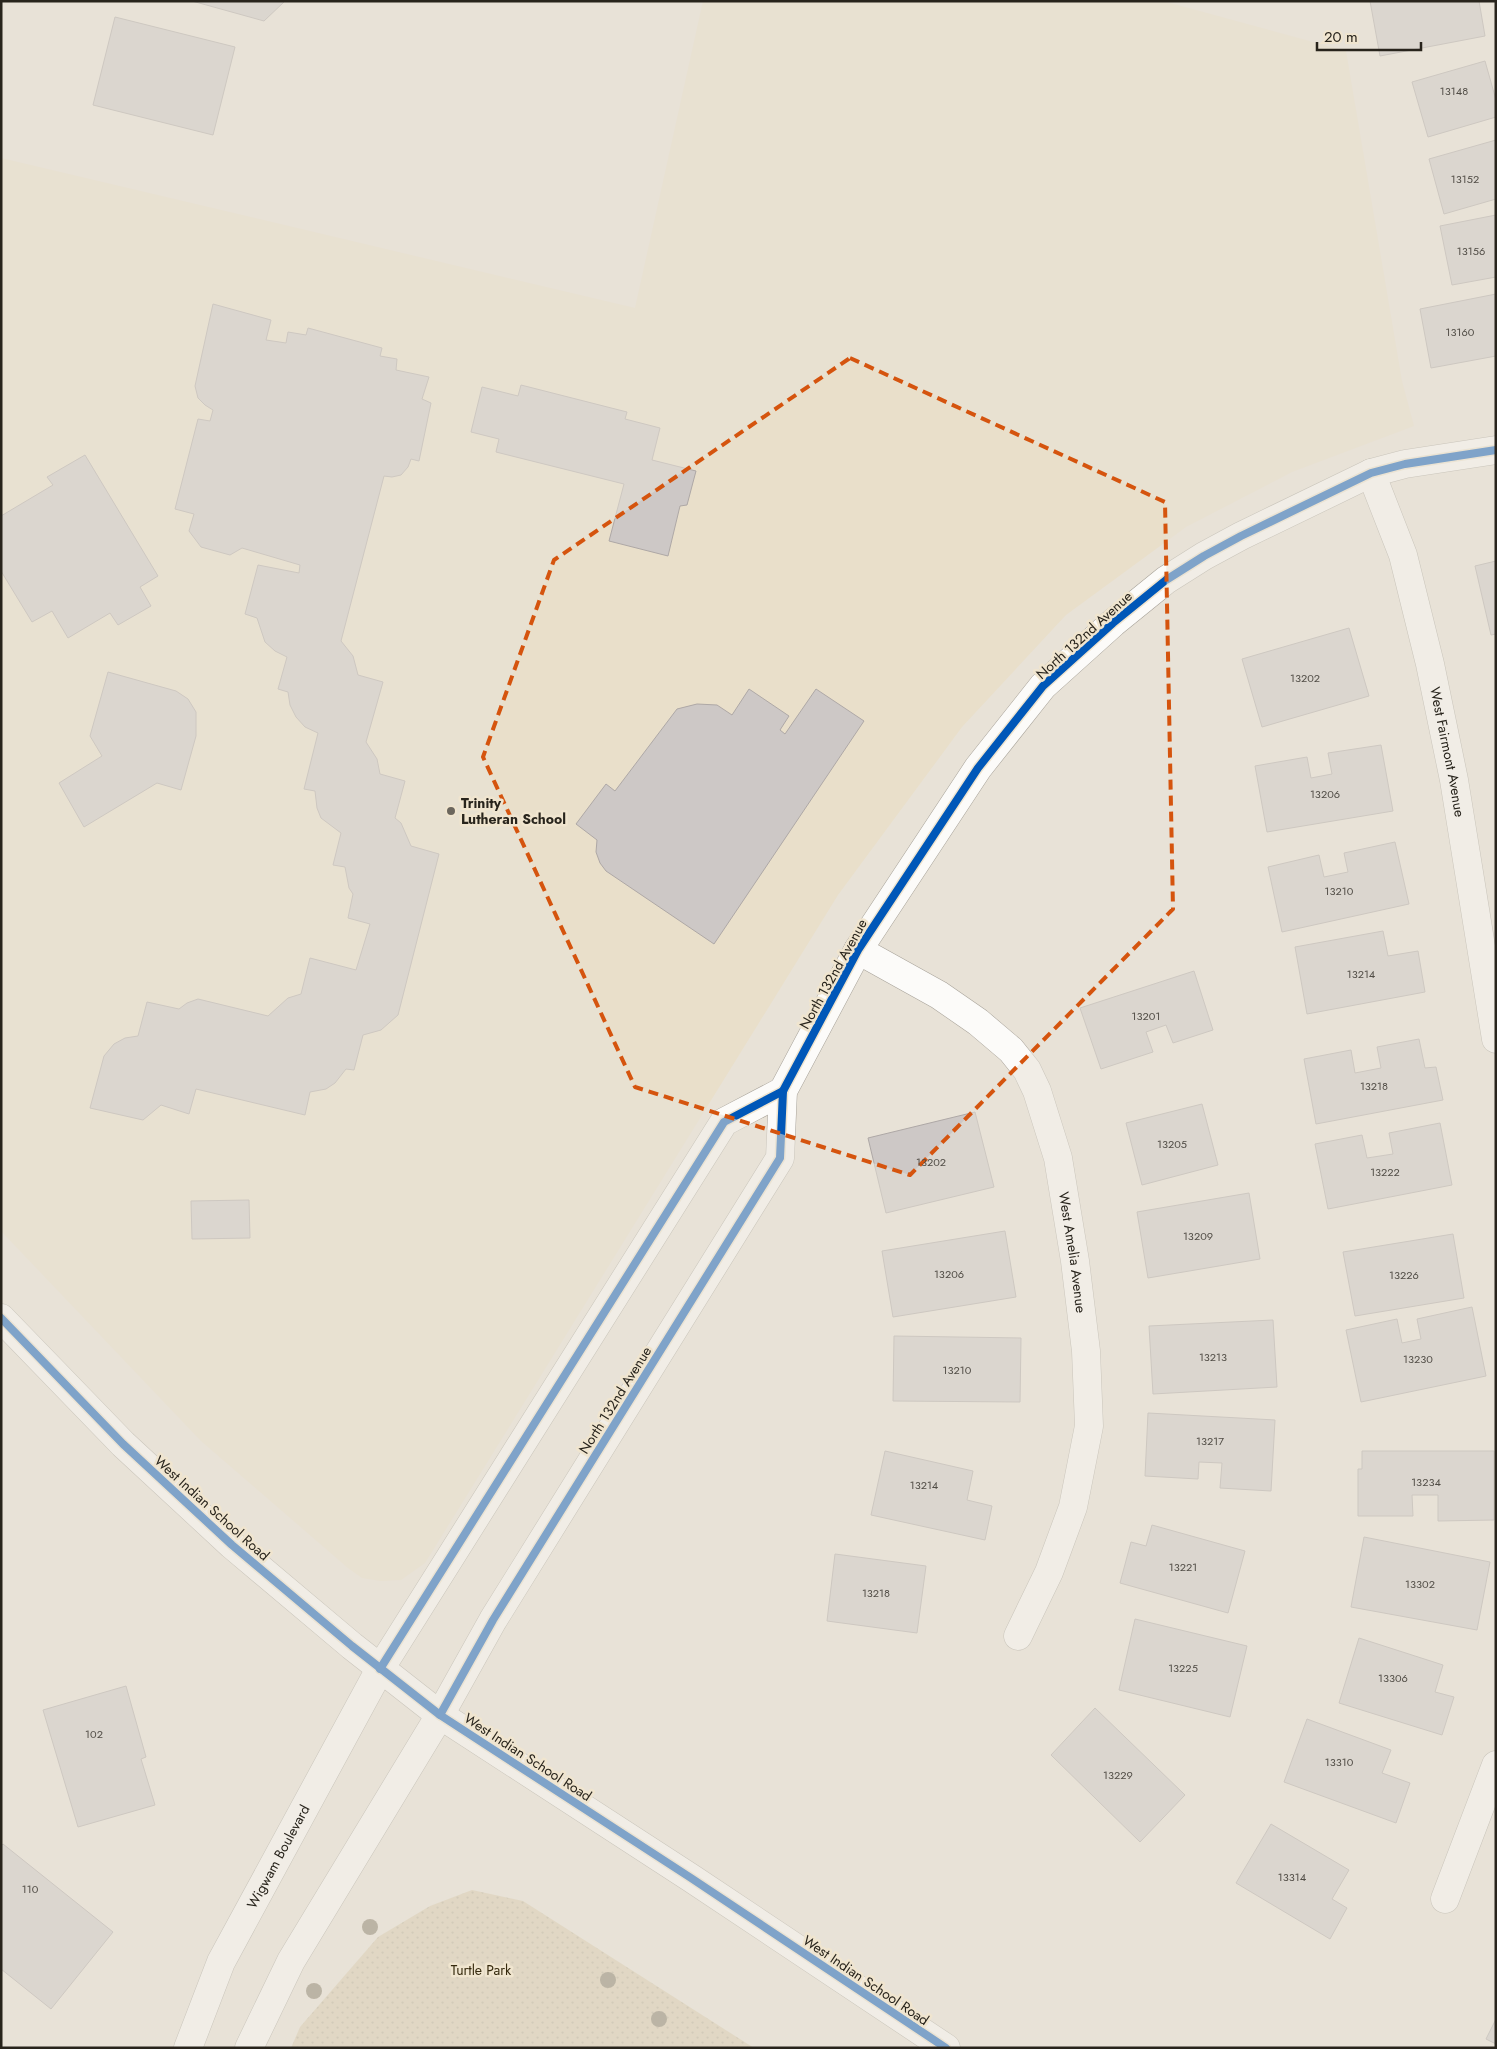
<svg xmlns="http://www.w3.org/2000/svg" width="1497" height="2049" viewBox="0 0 1497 2049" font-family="Jost,sans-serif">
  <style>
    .built { fill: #e9dfca }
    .park { fill: url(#park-dots) }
    .building { fill: #cdc8c6; stroke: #aea8a6 }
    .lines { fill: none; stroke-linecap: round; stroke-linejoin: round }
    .street-casing { stroke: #a7a299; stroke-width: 29 }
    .secondary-casing { stroke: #a7a299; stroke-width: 29 }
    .street { stroke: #fcfbf9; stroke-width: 28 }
    .secondary { stroke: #fcfbf9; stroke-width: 28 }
    .cycleway-casing { stroke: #f0e5cf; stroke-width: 11 }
    .cycleway { stroke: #0057b8; stroke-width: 8 }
    .tree { fill: #867d68 }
    .marked { fill: none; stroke: #d5540e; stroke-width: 4; stroke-dasharray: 10 6; stroke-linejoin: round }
    .poi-dot { fill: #6b665d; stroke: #f0e5cf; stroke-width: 2 }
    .labels { text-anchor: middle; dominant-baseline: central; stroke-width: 5; stroke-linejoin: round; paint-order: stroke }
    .number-label { font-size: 11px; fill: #514d46 }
    .street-label { font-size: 14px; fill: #28241c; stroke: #f0e5cf }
    .poi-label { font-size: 14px; font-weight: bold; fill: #28241c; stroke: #f0e5cf; text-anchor: start }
    .park-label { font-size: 14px; fill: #362a0e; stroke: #f0e5cf }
  </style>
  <defs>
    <pattern id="park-dots" width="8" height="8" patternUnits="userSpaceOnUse" patternTransform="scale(1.25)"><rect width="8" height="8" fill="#d9cbae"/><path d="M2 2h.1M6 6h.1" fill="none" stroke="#baae95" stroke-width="1.8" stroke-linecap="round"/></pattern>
  </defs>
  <rect width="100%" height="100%" fill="#e8e2d7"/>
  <polygon class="built" points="703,1 1163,1 1346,51 1402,381 1414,426 1292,472 1186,527 1066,615 962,727 838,895 425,1563 401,1580 381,1581 362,1578 348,1568 201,1441 1,1231 1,158 635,308"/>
  <polygon class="park" points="472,1890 523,1901 754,2048 291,2048 300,2027 378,1937 430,1906"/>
  <g class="building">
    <polygon points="192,1 285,1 264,21"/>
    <polygon points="1370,1 1479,1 1485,36 1380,56"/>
    <polygon points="115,17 235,47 213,135 93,105"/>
    <polygon points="1485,61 1496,100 1496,117 1428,137 1412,82"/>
    <polygon points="1496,140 1496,199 1444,214 1429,159"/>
    <polygon points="1496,215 1496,277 1452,285 1440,226"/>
    <polygon points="1496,294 1496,356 1431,368 1420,309"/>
    <polygon points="213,304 271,320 266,340 286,343 288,332 306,335 308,328 382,348 380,356 397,359 396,370 429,377 422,399 431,403 419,461 411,459 408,467 401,475 392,477 384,476 341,641 353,656 358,675 383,682 366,742 377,759 380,774 405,781 395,818 401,823 411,846 439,854 398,1015 381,1030 363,1035 354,1070 346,1069 335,1083 326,1089 310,1092 305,1115 196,1089 189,1114 161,1105 143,1120 90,1108 104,1056 114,1044 125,1038 138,1036 147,1002 179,1009 187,1003 198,999 268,1016 288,998 301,994 310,958 356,970 370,924 348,918 353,894 349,888 345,867 333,865 341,833 321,818 317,808 315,791 304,789 318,733 305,727 296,717 290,705 288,692 278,689 287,657 275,651 265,642 257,618 245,614 258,565 299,573 300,565 242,548 230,555 201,547 189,531 194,514 175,509 198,419 210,421 213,410 205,405 198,398 195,386"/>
    <polygon points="521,385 627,412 625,419 660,428 652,460 696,471 687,505 680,506 668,556 609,541 624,484 496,452 499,439 471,432 482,387 518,396"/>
    <polygon points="85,455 158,576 140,587 151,606 118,625 110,613 68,638 52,611 32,622 1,571 1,516 53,485 47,477"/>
    <polygon points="1496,561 1496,634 1491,635 1475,566"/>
    <polygon points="1349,628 1369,696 1262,727 1242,659"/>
    <polygon points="108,672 176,691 188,699 196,712 196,736 181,790 157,783 84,827 59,783 102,756 90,736"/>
    <polygon points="749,689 789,716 780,730 785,734 816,689 864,721 714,944 606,871 600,863 596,852 597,840 576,824 606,784 615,791 677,709 697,704 717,705 732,715"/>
    <polygon points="1381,745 1393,811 1267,832 1255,766 1307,757 1311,778 1332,774 1328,753"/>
    <polygon points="1395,842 1409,904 1282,932 1268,867 1319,855 1324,877 1348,872 1344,853"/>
    <polygon points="1383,931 1388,956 1418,951 1425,992 1307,1014 1295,947"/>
    <polygon points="1194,971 1213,1030 1173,1043 1166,1025 1146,1032 1153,1052 1101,1069 1080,1008"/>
    <polygon points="1419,1039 1425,1068 1436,1067 1443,1100 1316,1124 1304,1059 1351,1050 1355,1073 1381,1068 1377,1047"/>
    <polygon points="1202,1104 1218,1165 1142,1185 1126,1123"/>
    <polygon points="975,1112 994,1187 886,1213 868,1138"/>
    <polygon points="1440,1123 1452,1185 1328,1209 1315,1144 1362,1135 1367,1158 1393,1154 1389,1133"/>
    <polygon points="1249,1193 1260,1259 1148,1278 1137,1212"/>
    <polygon points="249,1200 250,1238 192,1239 191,1201"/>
    <polygon points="1005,1231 1016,1297 893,1317 882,1251"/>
    <polygon points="1453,1234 1464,1298 1355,1316 1343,1252"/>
    <polygon points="1472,1307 1486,1376 1361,1402 1346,1330 1397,1319 1402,1343 1421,1339 1417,1319"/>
    <polygon points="1273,1320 1277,1387 1153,1394 1149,1326"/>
    <polygon points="894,1336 1021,1338 1020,1402 893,1401"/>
    <polygon points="1148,1413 1275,1420 1271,1491 1220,1488 1222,1463 1199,1462 1198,1479 1145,1476"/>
    <polygon points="885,1451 973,1471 967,1500 992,1506 985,1540 871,1515"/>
    <polygon points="1362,1451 1494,1451 1494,1520 1438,1521 1438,1495 1412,1495 1413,1516 1358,1516 1358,1469 1362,1469"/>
    <polygon points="1152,1525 1245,1551 1228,1613 1120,1583 1131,1542 1146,1546"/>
    <polygon points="1364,1537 1490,1562 1477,1630 1351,1607"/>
    <polygon points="835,1554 926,1566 917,1633 827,1621"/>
    <polygon points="1135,1619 1247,1646 1230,1717 1119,1690"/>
    <polygon points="1359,1638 1443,1665 1435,1692 1454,1697 1442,1735 1339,1703"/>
    <polygon points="126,1686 146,1757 141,1759 155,1805 78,1827 43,1710"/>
    <polygon points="1095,1708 1185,1795 1140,1842 1051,1755"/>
    <polygon points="1307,1719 1391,1750 1382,1773 1410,1783 1396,1823 1284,1782"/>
    <polygon points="1271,1824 1349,1870 1332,1899 1347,1908 1330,1939 1236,1883"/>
    <polygon points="3,1844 113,1932 51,2009 1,1969 1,1846"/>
    <polygon points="1496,2019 1496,2044 1486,2039"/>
  </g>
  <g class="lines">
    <g class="street-casing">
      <g id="street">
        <path id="s1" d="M1371 473 1403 555 1430 664 1454 780 1496 1039"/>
        <path id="s2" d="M858 950 939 995 978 1022 1011 1050 1027 1070 1037 1091 1058 1158 1075 1261 1086 1351 1089 1426 1073 1507 1049 1572 1018 1636"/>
        <polyline points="1445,1899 1496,1765"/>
      </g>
    </g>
    <g class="secondary-casing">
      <g id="secondary">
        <polyline points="1,1318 123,1444 232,1545 352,1646 440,1715 691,1878 946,2048"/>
        <path id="s3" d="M188 2048 221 1962 380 1669 724 1122 783 1091"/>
        <polyline points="249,2048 291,1961 440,1715 493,1620 780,1158 783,1091 858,950 978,768 1043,686 1113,623 1166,580 1204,556 1241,536 1371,473 1405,464 1496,450"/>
      </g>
    </g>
    <use href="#street" class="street"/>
    <use href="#secondary" class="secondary"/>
    <g class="cycleway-casing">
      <g id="cycleway">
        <polyline points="1,1318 123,1444 232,1545 352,1646 440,1715 691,1878 946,2048"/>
        <polyline points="380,1669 724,1122 783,1091"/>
        <polyline points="440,1715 493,1620 780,1158 783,1091 858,950 978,768 1043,686 1113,623 1166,580 1204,556 1241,536 1371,473 1405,464 1496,450"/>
      </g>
    </g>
    <use href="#cycleway" class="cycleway"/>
  </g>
  <g class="tree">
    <circle cx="370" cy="1927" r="8"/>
    <circle cx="608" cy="1980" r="8"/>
    <circle cx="314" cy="1991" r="8"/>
    <circle cx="659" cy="2019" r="8"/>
  </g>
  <path d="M0 0H1497V2049H0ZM850 358 1165 502 1173 909 910 1175 635 1087 483 757 554 560Z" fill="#e8e2d7" fill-opacity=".55" fill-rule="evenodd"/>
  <path class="marked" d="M850 358 1165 502 1173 909 910 1175 635 1087 483 757 554 560Z"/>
  <circle class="poi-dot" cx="451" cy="811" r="5"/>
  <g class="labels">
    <g class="number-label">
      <text x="1454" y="91">13148</text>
      <text x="1465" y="179">13152</text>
      <text x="1471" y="251">13156</text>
      <text x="1460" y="332">13160</text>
      <text x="1305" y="678">13202</text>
      <text x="1325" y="794">13206</text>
      <text x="1339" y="891">13210</text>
      <text x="1361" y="974">13214</text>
      <text x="1146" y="1016">13201</text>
      <text x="1374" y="1086">13218</text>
      <text x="1172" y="1144">13205</text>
      <text x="931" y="1162">13202</text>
      <text x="1385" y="1172">13222</text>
      <text x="1198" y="1236">13209</text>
      <text x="949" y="1274">13206</text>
      <text x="1404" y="1275">13226</text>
      <text x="1213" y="1357">13213</text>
      <text x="1418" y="1359">13230</text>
      <text x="957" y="1370">13210</text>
      <text x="1210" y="1441">13217</text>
      <text x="1426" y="1482">13234</text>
      <text x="924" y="1485">13214</text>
      <text x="1183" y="1567">13221</text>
      <text x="1420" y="1584">13302</text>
      <text x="876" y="1593">13218</text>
      <text x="1183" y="1668">13225</text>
      <text x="1393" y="1678">13306</text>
      <text x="94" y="1734">102</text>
      <text x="1339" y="1762">13310</text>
      <text x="1118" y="1775">13229</text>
      <text x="1292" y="1877">13314</text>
      <text x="30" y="1889">110</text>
    </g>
    <g class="street-label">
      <text transform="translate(1084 635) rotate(-42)">North 132nd Avenue</text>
      <text stroke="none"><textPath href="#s1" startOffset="290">West Fairmont Avenue</textPath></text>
      <text transform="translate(833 974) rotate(-61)">North 132nd Avenue</text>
      <text stroke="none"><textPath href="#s2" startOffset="398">West Amelia Avenue</textPath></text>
      <text transform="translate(615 1400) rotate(-58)">North 132nd Avenue</text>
      <text transform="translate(212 1508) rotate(42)">West Indian School Road</text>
      <text transform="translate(528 1757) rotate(33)">West Indian School Road</text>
      <text stroke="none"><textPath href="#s3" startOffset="212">Wigwam Boulevard</textPath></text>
      <text transform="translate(866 1980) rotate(34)">West Indian School Road</text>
    </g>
    <g class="poi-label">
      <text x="461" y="803">Trinity<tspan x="461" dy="16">Lutheran School</tspan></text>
    </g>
    <g class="park-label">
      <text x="481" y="1970">Turtle Park</text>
    </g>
  </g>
  <rect width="1497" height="2049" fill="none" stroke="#28241c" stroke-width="5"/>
  <path d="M1317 42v8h104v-8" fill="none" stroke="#28241c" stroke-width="2.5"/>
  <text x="1324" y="42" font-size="15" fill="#28241c" stroke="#f0e5cf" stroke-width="4" paint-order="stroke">20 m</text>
</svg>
